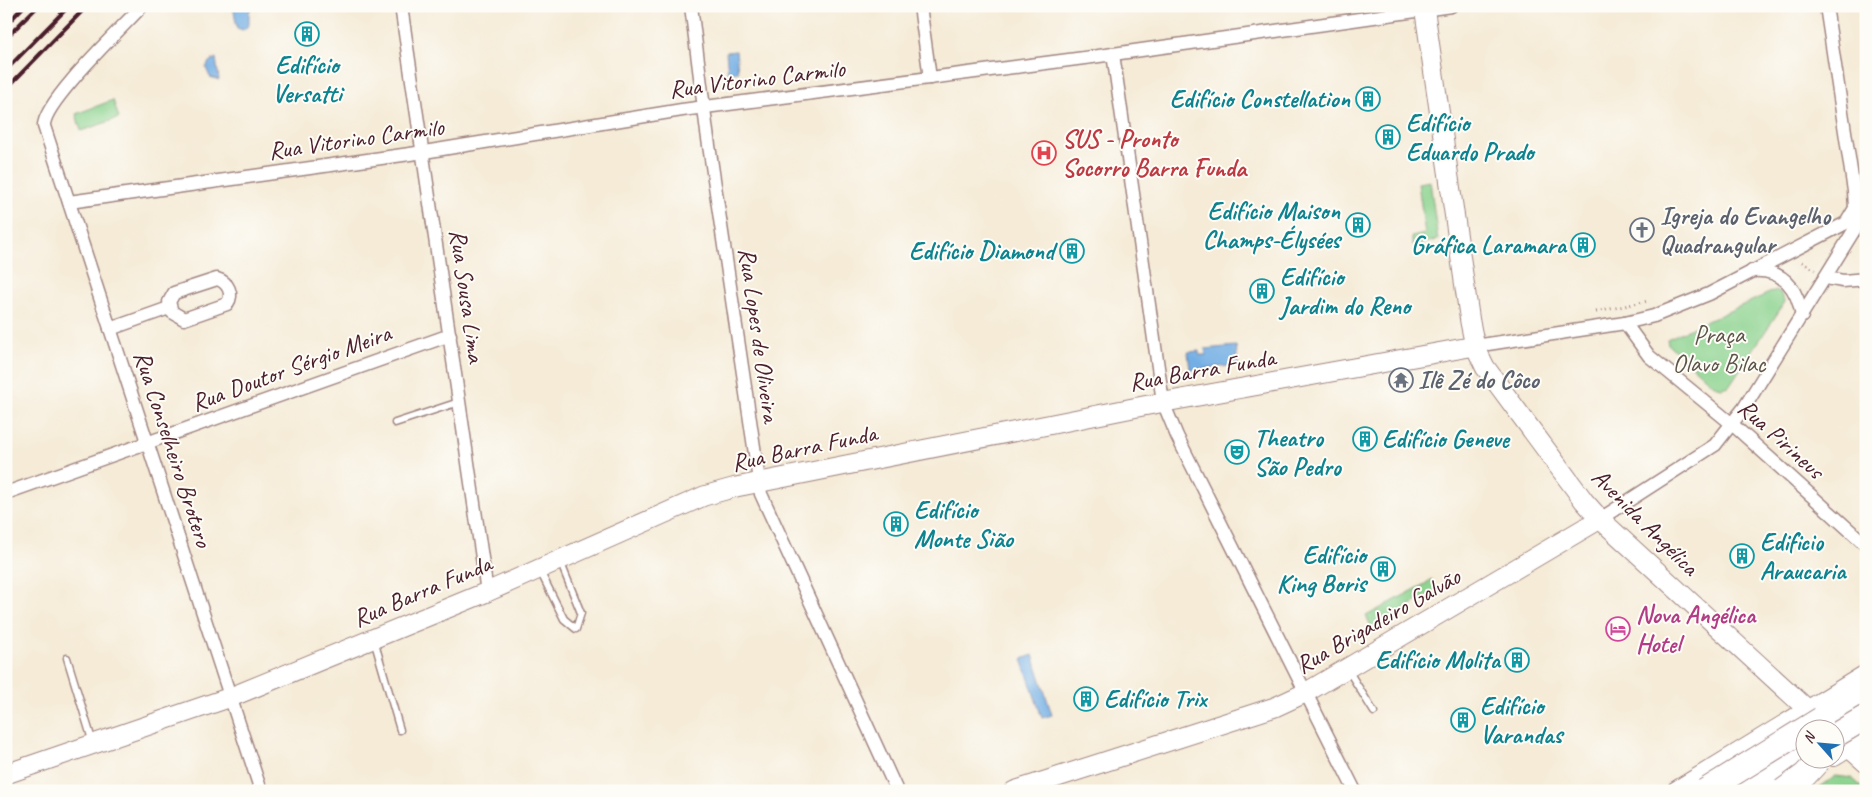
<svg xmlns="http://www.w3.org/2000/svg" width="1872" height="797" viewBox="0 0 1872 797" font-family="Caveat,sans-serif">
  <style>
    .green { fill: #89d18c; stroke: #6a785c }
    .water { fill: #73afe4; stroke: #5e6788 }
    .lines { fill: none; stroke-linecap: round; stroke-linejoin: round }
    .lane-casing { stroke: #a08581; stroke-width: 9 }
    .street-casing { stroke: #a08581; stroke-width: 15 }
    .secondary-casing { stroke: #a08581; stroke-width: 21 }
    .primary-casing { stroke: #a08581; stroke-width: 22 }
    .highway-casing { stroke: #a08581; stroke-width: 26 }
    .path { stroke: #a08581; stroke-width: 3; stroke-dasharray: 1 4; stroke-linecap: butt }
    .lane { stroke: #fff; stroke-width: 6 }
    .street { stroke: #fff; stroke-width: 12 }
    .secondary { stroke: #fff; stroke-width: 19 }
    .primary { stroke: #fff; stroke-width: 20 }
    .highway { stroke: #fff; stroke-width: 24 }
    .rail { stroke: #4a1f2b; stroke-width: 4 }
    .highway-bridge-casing { stroke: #a08581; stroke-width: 26; stroke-linecap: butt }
    .highway-bridge { stroke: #fff; stroke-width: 24 }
    .labels { text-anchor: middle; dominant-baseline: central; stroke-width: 4; stroke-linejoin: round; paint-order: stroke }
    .culture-label { font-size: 25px; font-weight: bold; fill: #0d838f; stroke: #fdfcf7; text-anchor: start }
    .street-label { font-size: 25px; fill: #4a1f2b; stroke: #fdfcf7 }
    .health-label { font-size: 25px; font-weight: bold; fill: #be3a42; stroke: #fdfcf7; text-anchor: start }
    .worship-label { font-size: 25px; font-weight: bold; fill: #5b616d; stroke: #fdfcf7; text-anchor: start }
    .park-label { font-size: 25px; fill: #5d5448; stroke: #fdfcf7 }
    .hotel-label { font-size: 25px; font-weight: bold; fill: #b23c85; stroke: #fdfcf7; text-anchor: start }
  </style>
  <rect width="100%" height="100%" fill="#fdfcf7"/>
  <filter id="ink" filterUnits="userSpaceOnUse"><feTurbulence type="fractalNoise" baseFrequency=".02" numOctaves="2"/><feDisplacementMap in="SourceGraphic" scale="10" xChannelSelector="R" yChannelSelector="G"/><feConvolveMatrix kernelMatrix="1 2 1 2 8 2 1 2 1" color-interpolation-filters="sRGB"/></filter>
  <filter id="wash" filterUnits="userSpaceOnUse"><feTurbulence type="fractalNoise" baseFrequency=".0096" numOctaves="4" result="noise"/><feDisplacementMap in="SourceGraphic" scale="20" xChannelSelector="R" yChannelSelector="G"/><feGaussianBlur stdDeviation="1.12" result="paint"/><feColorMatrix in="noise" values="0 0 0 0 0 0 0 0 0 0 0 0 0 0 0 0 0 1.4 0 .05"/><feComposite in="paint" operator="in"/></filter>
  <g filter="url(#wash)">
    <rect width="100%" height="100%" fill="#f5ebd7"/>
    <g class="green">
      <polygon points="113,100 119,118 81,131 76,114"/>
      <polygon points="1430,181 1438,240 1413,245 1411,237 1425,234 1418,183"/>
      <polygon points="1776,290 1780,293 1785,302 1729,386 1721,388 1711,383 1668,344 1667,339"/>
      <polygon points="1432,580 1437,590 1372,628 1366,616"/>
      <polygon points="1836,776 1852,778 1866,791 1814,791"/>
    </g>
    <g class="water">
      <polygon points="233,6 253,6 249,12 249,25 243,30 237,28"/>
      <polygon points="736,51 738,72 728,73 726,52"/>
      <polygon points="216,58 219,80 210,77 206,68 209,62"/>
      <polygon points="1236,346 1238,365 1190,370 1188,352 1199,351 1199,355 1206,355 1205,349"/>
      <polygon points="1033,655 1052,715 1042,718 1022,659"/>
    </g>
  </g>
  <g filter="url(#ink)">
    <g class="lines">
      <g class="lane-casing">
        <g id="lane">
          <polyline points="395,423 459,402"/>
          <polyline points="540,571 564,619 576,629 581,613 560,561"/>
          <polyline points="374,640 400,730"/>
          <polyline points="67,658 93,743"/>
          <polyline points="1348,670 1374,712"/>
        </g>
      </g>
      <g class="street-casing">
        <g id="street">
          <path d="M142 6C123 27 43 102 44 126L261 791"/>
          <polyline points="401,6 487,592"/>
          <polyline points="691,6 707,132 761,494 897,791"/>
          <polyline points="920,6 930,78"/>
          <polyline points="1113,54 1163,402 1177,436 1355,791"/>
          <polyline points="69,202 424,152 682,110 1092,57 1451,6"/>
          <path d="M1752 271C1784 269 1797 288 1802 316"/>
          <polyline points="1826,278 1843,281 1866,279"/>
          <path d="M217 279C228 282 234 294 227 304L184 319 172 312 169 302 174 293Z"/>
          <polyline points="1625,323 1649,356 1732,424 1866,545"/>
          <polyline points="110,329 169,308"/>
          <polyline points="1475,346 1625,323 1654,316 1709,294 1846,223 1855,208 1854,191 1826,6"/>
          <polyline points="6,493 450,335"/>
          <polyline points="1600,519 1715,445 1744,408 1866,211"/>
        </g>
      </g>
      <g class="secondary-casing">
        <g id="secondary">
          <polyline points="1424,6 1470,322 1475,346 1485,367 1584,501 1600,519 1819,720"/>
          <polyline points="1837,737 1866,763"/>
          <polyline points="6,774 231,697 487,592 704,496 736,487 1143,406 1475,346"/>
          <polyline points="1014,791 1275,707 1305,693 1600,519"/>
        </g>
      </g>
      <g class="primary-casing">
        <g id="primary">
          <polyline points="1834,756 1866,736"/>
          <polyline points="1677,791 1866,675"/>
        </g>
      </g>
      <g class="highway-casing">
        <g id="highway">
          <polyline points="1821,719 1866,691"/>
          <polyline points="1747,791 1804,755"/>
        </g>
      </g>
      <g class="path">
        <polyline points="1802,262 1815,270"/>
        <polyline points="1596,312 1648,301"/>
      </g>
      <use href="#lane" class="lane"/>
      <use href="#street" class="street"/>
      <use href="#secondary" class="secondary"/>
      <use href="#primary" class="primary"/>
      <use href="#highway" class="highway"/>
      <g class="rail">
        <polyline points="6,25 24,6"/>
        <polyline points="6,38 38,6"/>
        <polyline points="6,70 69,6"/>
        <polyline points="6,89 87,6"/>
      </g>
      <g class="highway-bridge-casing">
        <g id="highway-bridge">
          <polyline points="1834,736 1866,717"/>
          <polyline points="1705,791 1821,719"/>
          <polyline points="1783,791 1805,775 1819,760"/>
        </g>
      </g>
      <use href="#highway-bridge" class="highway-bridge"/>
    </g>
  </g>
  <defs>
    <g id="building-ring" transform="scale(1.25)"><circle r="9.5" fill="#fdfcf7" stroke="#0f9aa8" stroke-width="1.5"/><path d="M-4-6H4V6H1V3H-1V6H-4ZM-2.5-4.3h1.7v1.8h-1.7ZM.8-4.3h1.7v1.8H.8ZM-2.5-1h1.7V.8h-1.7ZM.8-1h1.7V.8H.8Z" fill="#0f9aa8"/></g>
    <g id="hospital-ring" transform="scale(1.25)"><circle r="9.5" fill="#fdfcf7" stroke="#e0444e" stroke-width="1.5"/><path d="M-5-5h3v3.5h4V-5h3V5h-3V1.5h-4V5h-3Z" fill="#e0444e"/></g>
    <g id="church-ring" transform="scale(1.25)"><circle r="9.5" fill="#fdfcf7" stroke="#6b7280" stroke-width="1.5"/><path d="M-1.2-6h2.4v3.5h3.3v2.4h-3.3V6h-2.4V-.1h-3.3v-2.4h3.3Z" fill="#6b7280"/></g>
    <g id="temple-ring" transform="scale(1.25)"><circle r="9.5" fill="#fdfcf7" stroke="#6b7280" stroke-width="1.5"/><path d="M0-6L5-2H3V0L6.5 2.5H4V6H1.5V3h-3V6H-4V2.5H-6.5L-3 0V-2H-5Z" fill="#6b7280"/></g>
    <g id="theatre-ring" transform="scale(1.25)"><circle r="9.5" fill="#fdfcf7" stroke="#0f9aa8" stroke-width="1.5"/><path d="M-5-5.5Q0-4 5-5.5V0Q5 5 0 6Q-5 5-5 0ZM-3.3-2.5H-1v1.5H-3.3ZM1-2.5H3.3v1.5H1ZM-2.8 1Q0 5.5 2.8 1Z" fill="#0f9aa8"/></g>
    <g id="hotel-ring" transform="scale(1.25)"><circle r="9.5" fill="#fdfcf7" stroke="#d1479c" stroke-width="1.5"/><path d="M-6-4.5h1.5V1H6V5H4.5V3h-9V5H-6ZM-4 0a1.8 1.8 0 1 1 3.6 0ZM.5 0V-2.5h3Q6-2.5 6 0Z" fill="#d1479c"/></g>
  </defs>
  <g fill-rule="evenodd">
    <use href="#building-ring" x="307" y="34"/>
    <use href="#building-ring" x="1368" y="99"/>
    <use href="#building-ring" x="1388" y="137"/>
    <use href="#hospital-ring" x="1044" y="153"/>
    <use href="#building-ring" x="1358" y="225"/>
    <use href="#church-ring" x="1642" y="230"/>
    <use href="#building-ring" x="1583" y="245"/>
    <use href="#building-ring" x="1072" y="251"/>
    <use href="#building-ring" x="1262" y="291"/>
    <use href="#temple-ring" x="1401" y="380"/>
    <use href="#building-ring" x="1365" y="439"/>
    <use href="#theatre-ring" x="1237" y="452"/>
    <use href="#building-ring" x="896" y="524"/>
    <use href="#building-ring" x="1742" y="556"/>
    <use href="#building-ring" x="1383" y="569"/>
    <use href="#hotel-ring" x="1618" y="629"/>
    <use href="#building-ring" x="1517" y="660"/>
    <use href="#building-ring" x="1086" y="699"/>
    <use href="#building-ring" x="1463" y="720"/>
  </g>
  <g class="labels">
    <g class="culture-label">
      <text x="307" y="65" text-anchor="middle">Edifício<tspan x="307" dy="29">Versatti</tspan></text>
      <text x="1350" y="99" text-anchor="end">Edifício Constellation</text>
      <text x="1406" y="123">Edifício<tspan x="1406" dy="29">Eduardo Prado</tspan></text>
      <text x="1340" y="211" text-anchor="end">Edifício Maison<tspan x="1340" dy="29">Champs-Élysées</tspan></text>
      <text x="1566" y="245" text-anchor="end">Gráfica Laramara</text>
      <text x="1054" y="251" text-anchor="end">Edifício Diamond</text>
      <text x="1280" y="277">Edifício<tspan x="1280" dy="29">Jardim do Reno</tspan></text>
      <text x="1254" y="438">Theatro<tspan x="1254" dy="29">São Pedro</tspan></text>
      <text x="1382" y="439">Edifício Geneve</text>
      <text x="914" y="510">Edifício<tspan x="914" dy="29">Monte Sião</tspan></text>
      <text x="1760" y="542">Edificio<tspan x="1760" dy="29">Araucaria</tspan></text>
      <text x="1366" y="555" text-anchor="end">Edifício<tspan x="1366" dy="29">King Boris</tspan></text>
      <text x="1500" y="660" text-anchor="end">Edifício Molita</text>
      <text x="1104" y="699">Edifício Trix</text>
      <text x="1480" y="706">Edifício<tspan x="1480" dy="29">Varandas</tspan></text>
    </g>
    <g class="street-label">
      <text transform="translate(757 79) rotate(-7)">Rua Vitorino Carmilo</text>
      <text transform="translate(356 139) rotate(-8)">Rua Vitorino Carmilo</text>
      <text transform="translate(467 296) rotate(82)">Rua Sousa Lima</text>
      <text transform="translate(759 335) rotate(82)">Rua Lopes de Oliveira</text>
      <text transform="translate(291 368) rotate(-20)">Rua Doutor Sérgio Meira</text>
      <text transform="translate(1202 370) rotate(-10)">Rua Barra Funda</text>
      <text transform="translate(1781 439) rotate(42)">Rua Pirineus</text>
      <text transform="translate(804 448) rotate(-12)">Rua Barra Funda</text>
      <text transform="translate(173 449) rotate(72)">Rua Conselheiro Brotero</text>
      <text transform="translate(1645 522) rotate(45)">Avenida Angélica</text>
      <text transform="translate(422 591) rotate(-23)">Rua Barra Funda</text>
      <text transform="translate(1378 621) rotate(-30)">Rua Brigadeiro Galvão</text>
    </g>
    <g class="health-label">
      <text x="1062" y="139">SUS - Pronto<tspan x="1062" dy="29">Socorro Barra Funda</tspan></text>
    </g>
    <g class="worship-label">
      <text x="1660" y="216">Igreja do Evangelho<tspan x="1660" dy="29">Quadrangular</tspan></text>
      <text x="1418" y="380">Ilê Zé do Côco</text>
    </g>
    <g class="park-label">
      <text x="1719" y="335">Praça<tspan x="1719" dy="29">Olavo Bilac</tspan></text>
    </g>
    <g class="hotel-label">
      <text x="1636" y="615">Nova Angélica<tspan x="1636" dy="29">Hotel</tspan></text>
    </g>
  </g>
  <rect width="1872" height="797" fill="none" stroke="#fdfcf7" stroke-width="25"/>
  <g transform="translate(1820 744) rotate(297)"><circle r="24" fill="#fdfcf7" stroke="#b5a4a5"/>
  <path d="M0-4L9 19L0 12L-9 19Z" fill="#1f6fb2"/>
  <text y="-8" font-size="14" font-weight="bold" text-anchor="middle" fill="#4a1f2b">N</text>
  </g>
</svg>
